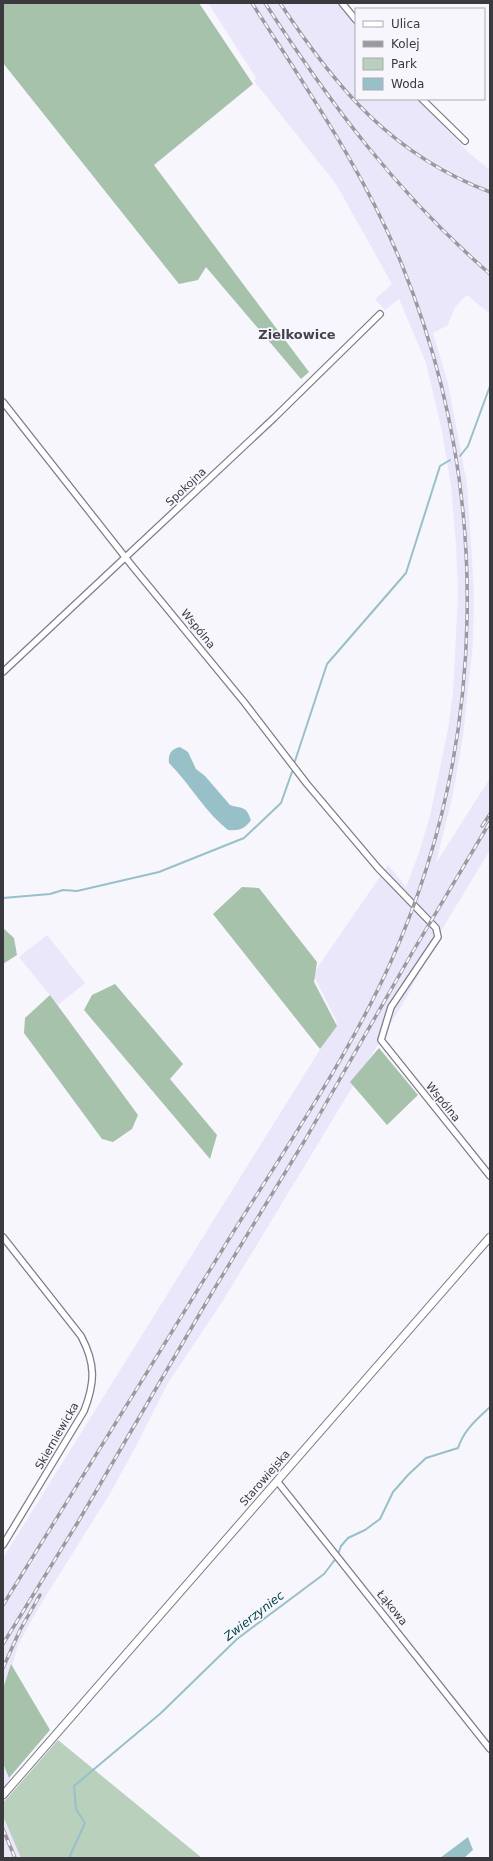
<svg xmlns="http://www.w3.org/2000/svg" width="493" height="1861" viewBox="0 0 493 1861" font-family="'DejaVu Sans',sans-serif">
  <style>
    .built { fill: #ebe7fb }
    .green { fill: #b8d0bc }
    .forest { fill: #a6c2ab }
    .water { fill: #98c0c9 }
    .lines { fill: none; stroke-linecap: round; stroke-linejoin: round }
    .stream { stroke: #98c0c9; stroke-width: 2 }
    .minor-casing { stroke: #7e7c86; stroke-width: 8 }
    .tertiary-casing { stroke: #7e7c86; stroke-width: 9 }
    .minor { stroke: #fff; stroke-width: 5.5 }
    .tertiary { stroke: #fff; stroke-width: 7 }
    .rail-casing { stroke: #9a999f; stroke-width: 3.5 }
    .rail { stroke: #f7f6fd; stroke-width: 2; stroke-dasharray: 6; stroke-linecap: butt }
    .labels { text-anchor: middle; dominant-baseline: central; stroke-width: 3.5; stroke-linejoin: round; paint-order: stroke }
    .street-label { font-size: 11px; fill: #3a393e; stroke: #f7f6fd }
    .water-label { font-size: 12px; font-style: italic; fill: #03424c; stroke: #f7f6fd }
    .quarter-label { font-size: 13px; font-weight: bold; fill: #44424c; stroke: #f7f6fd }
  </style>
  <rect width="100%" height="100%" fill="#f7f6fd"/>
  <g class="built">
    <polygon points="208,3 344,3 356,19 356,99 421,99 467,151 490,170 490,314 467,295 455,307 448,325 433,333 448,383 467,484 474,590 473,644 463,737 453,795 436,863 490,778 490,850 444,926 405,1000 224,1299 168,1383 136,1446 111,1492 39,1607 18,1645 10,1674 10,1804 31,1858 3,1858 3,1558 337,1022 313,974 388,865 406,887 419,853 430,816 448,729 453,693 458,593 456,544 451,486 442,431 426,363 399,299 385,310 375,299 392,284 336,184 254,81 256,78"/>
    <polygon points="47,935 85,983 58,1005 19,957"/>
  </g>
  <polygon class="green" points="58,1740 202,1858 21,1858 3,1816 3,1803"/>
  <g class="forest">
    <polygon points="3,3 199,3 253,84 154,165 309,372 301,379 206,267 198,280 179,284 3,63"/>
    <polygon points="242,887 259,888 317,962 314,982 337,1026 320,1049 213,914"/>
    <polygon points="3,928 14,938 17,955 3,964"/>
    <polygon points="115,984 183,1064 170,1079 217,1135 210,1159 84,1010 92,995"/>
    <polygon points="50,995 138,1115 132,1129 113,1142 102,1139 24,1033 25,1018"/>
    <polygon points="379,1048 418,1095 387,1125 350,1082"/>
    <polygon points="11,1664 50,1730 9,1778 3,1763 3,1689"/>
  </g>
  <g class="water">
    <path d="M180 747 188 752 196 769 205 776 230 805C242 809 246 805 251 820 245 829 239 831 228 830 205 812 190 784 169 763 168 754 171 749 180 747Z"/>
    <polygon points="468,1837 473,1850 464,1858 440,1858"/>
  </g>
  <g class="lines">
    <g class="stream">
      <polyline points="460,456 468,446 490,386"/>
      <polyline points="295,761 327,664 406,573 440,466 450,460"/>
      <polyline points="3,898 50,894 63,890 77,891 159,872 244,838 281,803 292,772"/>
      <path d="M69 1858 85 1823 76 1809 74 1786 161 1713 237 1639 324 1574 337 1557 341 1546 348 1538 365 1530 380 1519 393 1492 408 1475 426 1458 458 1448C464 1430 476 1420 490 1407"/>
    </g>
    <g class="minor-casing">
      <g id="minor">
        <polyline points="342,3 356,20"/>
        <polyline points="422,99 465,141"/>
        <polyline points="3,402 133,567 244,702 307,784 378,868 436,928 438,937 391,1007 381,1040 490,1176"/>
        <polyline points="3,672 274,418 380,314"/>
        <path d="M3 1237 81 1336C96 1364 95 1383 84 1411L3 1545"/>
        <polyline points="277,1481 490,1749"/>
      </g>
    </g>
    <g class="tertiary-casing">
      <polyline id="tertiary" points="3,1795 490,1237"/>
    </g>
    <use href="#minor" class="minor"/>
    <use href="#tertiary" class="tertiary"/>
    <g class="rail-casing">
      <g id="rail">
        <path d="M265 3C331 105 398 194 490 274"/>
        <path d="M280 3C336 88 392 155 490 192"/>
        <polyline points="482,826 490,814"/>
        <path d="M3 1605C80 1481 156 1358 232 1234 287 1146 346 1060 389 966 489 745 493 489 402 265 364 171 306 88 252 3"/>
        <polyline points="3,1644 78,1522 213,1291 305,1140 412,953 490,822"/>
        <polyline points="3,1668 20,1630 40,1595"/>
        <polyline points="3,1829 15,1858"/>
      </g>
    </g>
    <use href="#rail" class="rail"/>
  </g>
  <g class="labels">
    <g class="street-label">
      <text transform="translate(186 487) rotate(-43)">Spokojna</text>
      <text transform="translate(198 629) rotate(51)">Wspólna</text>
      <text transform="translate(443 1102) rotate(51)">Wspólna</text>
      <text transform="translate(57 1436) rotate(-60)">Skierniewicka</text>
      <text transform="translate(265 1478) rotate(-49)">Starowiejska</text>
      <text transform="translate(392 1608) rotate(51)">Łąkowa</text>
    </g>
    <g class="water-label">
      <text transform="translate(254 1616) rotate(-38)">Zwierzyniec</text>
    </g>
    <g class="quarter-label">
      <text x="297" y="334">Zielkowice</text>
    </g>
  </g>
  <rect width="493" height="1861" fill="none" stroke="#3a393e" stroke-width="8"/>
  <rect x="355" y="8" width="130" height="92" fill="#f7f6fd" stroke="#abaab1"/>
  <rect x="363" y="21" width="20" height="6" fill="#ffffff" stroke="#abaab1"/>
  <text x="391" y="28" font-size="12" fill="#3a393e">Ulica</text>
  <rect x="363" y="41" width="20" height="6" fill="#9a999f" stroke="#abaab1"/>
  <text x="391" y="48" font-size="12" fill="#3a393e">Kolej</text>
  <rect x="363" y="58" width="20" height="12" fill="#b8d0bc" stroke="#abaab1"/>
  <text x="391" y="68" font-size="12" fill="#3a393e">Park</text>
  <rect x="363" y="78" width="20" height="12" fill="#98c0c9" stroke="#abaab1"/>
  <text x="391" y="88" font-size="12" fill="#3a393e">Woda</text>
</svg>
